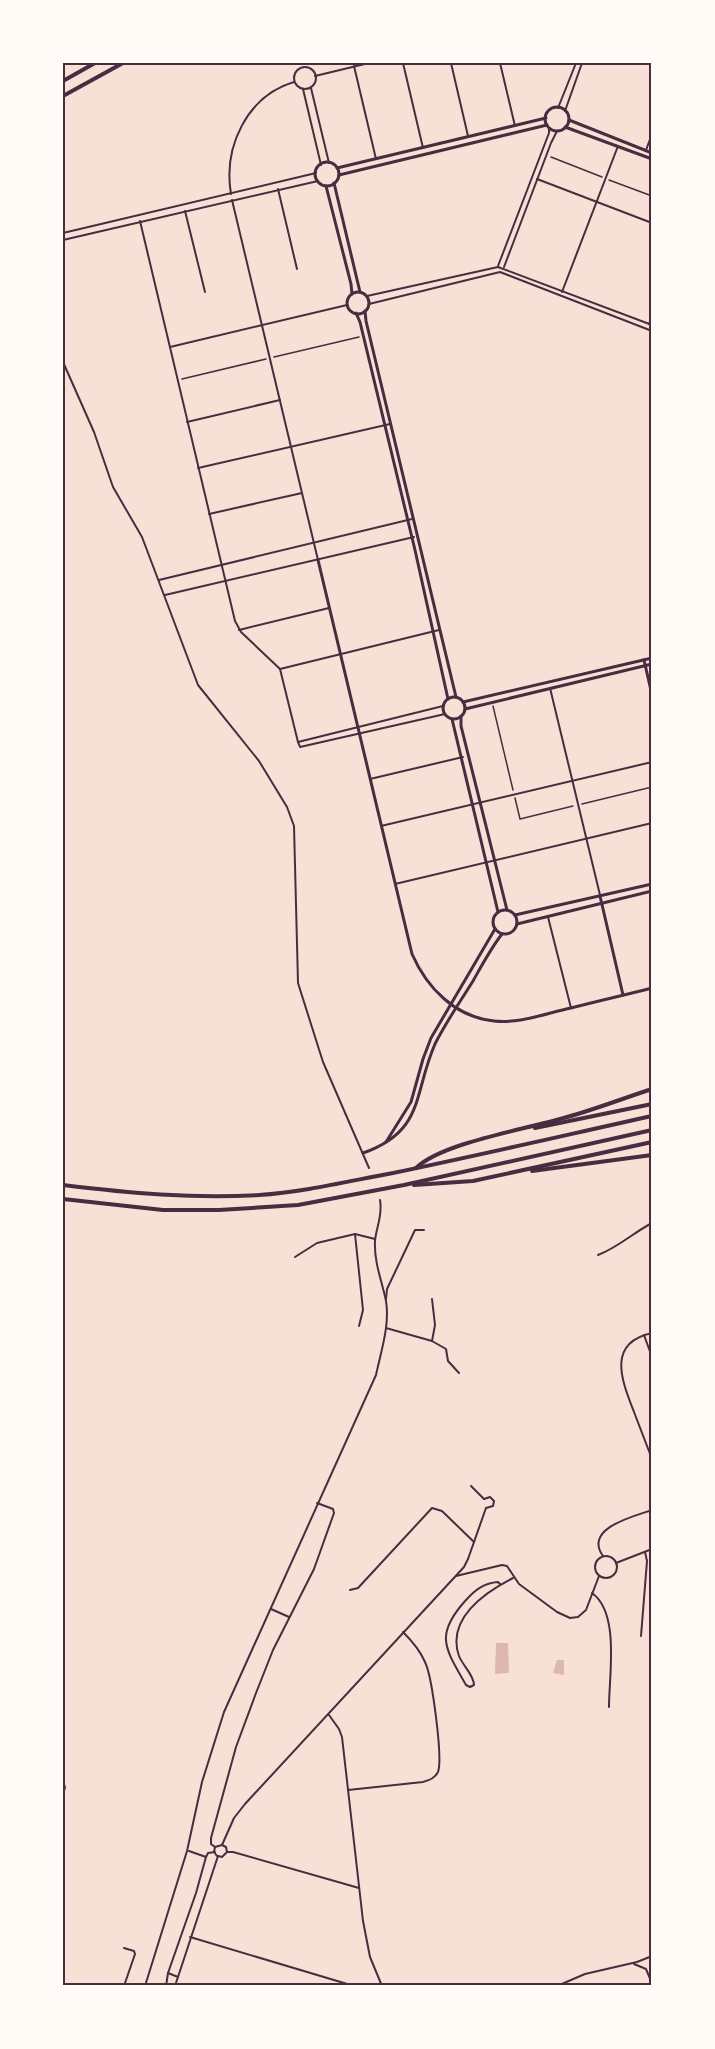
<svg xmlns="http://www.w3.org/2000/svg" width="715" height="2049" viewBox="0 0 715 2049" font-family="'Fira Sans Condensed',sans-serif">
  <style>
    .water { fill: #dcb8b0 }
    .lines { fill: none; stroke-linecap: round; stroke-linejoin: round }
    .pedestrian { stroke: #4a2c40; stroke-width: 1.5 }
    .minor { stroke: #4a2c40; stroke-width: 2 }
    .tertiary { stroke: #4a2c40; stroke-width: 3 }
    .secondary { stroke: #4a2c40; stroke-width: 3 }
    .motorway { stroke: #4a2c40; stroke-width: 4 }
    .neatline { fill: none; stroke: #4a2c40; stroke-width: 2 }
  </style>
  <rect width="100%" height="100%" fill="#f7e1d7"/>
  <g class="water">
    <polygon points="496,1643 508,1643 509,1673 495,1674"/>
    <polygon points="557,1660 564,1660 564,1675 553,1673"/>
  </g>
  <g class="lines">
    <g class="pedestrian">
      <polyline points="551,157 602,177"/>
      <polyline points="609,180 652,196"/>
      <polyline points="274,357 359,337"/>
      <polyline points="182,379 266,359"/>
      <polyline points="493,706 513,790"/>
      <polyline points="515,798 520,819 573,806"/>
      <polyline points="582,804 652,787"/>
    </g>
    <g class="minor">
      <polyline points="403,63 423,148"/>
      <polyline points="451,63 468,136"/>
      <polyline points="500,63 515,126"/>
      <polyline points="354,66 376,159"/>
      <circle cx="305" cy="78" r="11"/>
      <polyline points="315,76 369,63"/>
      <polyline points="311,88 329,163"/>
      <polyline points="303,89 321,165"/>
      <polyline points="558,108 576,63"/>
      <polyline points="565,111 582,63"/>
      <polyline points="646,150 652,134"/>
      <polyline points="537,179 652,223"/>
      <polyline points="278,189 297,269"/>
      <path d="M231 194C223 147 247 96 294 82"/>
      <polyline points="232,200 318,560"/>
      <polyline points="185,211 205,292"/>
      <polyline points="140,221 235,621 241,632 280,669 298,742"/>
      <polyline points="63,233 316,173"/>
      <polyline points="63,240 318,181"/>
      <polyline points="498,266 549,133 549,128"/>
      <polyline points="504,267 551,143 557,131"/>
      <polyline points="562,292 618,146"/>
      <polyline points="367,296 498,267 652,325"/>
      <polyline points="369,304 500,272 652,331"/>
      <polyline points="649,324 652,317"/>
      <polyline points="170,347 347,305"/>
      <polyline points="63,362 94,432 113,487 142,537 198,685 259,761 287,807 294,826 298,983 323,1062 369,1168"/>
      <polyline points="187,422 280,400"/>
      <polyline points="198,468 390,424"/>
      <polyline points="209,514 302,493"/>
      <polyline points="159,580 412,519"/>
      <polyline points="165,595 414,537"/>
      <polyline points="239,630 329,608"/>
      <polyline points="280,669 439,630"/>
      <polyline points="550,688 600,895"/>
      <polyline points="298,742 300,747 445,714"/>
      <polyline points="298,742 443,706"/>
      <polyline points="370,779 463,757"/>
      <polyline points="381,826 652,762"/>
      <polyline points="395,884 652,823"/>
      <polyline points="548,917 571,1008"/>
      <path d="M598 1255C617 1248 633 1233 652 1223"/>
      <polyline points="295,1257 317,1243 355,1234"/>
      <polyline points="386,1299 387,1289 415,1230 424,1230"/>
      <polyline points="359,1326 363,1310 355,1234 375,1239"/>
      <polyline points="386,1328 432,1341 446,1349 448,1361 459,1373"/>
      <path d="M652 1333C606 1343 622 1381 634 1412 640 1428 646 1443 652 1459"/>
      <polyline points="644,1335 652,1357"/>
      <polyline points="432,1341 435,1325 432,1299"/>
      <polyline points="471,1486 484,1499"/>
      <polyline points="484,1499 490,1497 494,1501 493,1506 486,1508"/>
      <path d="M603 1556C583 1528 635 1516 652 1510"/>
      <circle cx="606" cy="1567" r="11"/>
      <polyline points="616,1563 652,1549"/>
      <polyline points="456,1576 502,1565 507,1566 519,1584 557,1612 570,1618 578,1617 586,1610 599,1576"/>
      <path d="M500 1584 498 1582C484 1583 475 1590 466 1600 434 1635 445 1648 466 1685L470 1687 474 1685C474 1675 463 1666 459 1656 446 1619 485 1592 513 1578"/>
      <polyline points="350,1590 358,1588 432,1508 442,1511 474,1542"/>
      <path d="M592 1593C620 1613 609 1675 609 1707"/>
      <polyline points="271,1609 289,1617"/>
      <polyline points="641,1636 647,1561 645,1552"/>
      <polyline points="329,1715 339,1729 342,1737 363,1921 370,1957 382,1986"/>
      <polyline points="63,1782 65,1787 63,1795"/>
      <path d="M348 1790 423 1782C430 1780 435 1778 438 1772 443 1758 432 1676 425 1662 420 1650 412 1641 403 1632"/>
      <polyline points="222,1845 234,1818 245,1804 464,1567 468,1559 486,1508"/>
      <polyline points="215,1847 211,1844 211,1838 236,1747 256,1693 273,1650 314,1569 334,1513 333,1509 317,1503"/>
      <polyline points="189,1851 206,1857"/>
      <polyline points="227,1852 233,1852 359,1888"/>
      <polyline points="217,1856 214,1852 215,1847 222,1845"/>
      <polyline points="218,1856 222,1857 227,1852 226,1847 222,1845"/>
      <polyline points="190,1937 354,1986"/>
      <polyline points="634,1964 646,1969 651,1981"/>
      <polyline points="168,1973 178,1977"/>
      <polyline points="124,1986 135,1954 134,1951 124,1948"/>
      <path d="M145 1986 187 1851 202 1782 224 1712 376 1375C381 1351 390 1325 386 1301 382 1281 374 1263 375 1241 376 1228 383 1215 380 1200"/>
      <polyline points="166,1986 168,1973 196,1893 206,1857 208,1853 215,1852"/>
      <polyline points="175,1986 218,1856"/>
      <polyline points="557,1986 585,1974 637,1962 652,1956"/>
    </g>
    <g class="tertiary">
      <path d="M318 560 412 954C427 988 455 1017 494 1021 519 1024 547 1013 571 1008 598 1001 625 995 652 988"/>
      <polyline points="600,896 623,995"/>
    </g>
    <g class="secondary">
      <circle cx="557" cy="119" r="12"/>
      <polyline points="569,120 652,153"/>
      <polyline points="565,127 652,159"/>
      <circle cx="327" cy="174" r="12"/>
      <polyline points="337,168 546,118"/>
      <polyline points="339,175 547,125"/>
      <polyline points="334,183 360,292"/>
      <polyline points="326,186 351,284 352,294"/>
      <circle cx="358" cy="303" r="11"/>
      <polyline points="365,311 366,321 456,697"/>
      <polyline points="356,313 360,322 415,550 448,699"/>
      <polyline points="644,660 652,695"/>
      <circle cx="454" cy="708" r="11"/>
      <polyline points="463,702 652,658"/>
      <polyline points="465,709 652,664"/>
      <polyline points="461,716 461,726 507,910"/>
      <polyline points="452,719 498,912"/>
      <circle cx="505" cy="922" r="12"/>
      <polyline points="515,915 652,884"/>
      <polyline points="517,924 652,891"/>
      <polyline points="386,1142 411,1102 423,1059 431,1038 495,929"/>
      <path d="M363 1153C425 1131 413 1094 435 1044 446 1022 460 1002 473 981 482 965 491 948 502 934"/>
    </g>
    <g class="motorway">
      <polyline points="63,81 95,63"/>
      <polyline points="63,96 123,63"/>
      <polyline points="535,1128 652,1104"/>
      <path d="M416 1168C442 1143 522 1130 560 1119 591 1111 621 1099 652 1089"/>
      <polyline points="532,1171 652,1155"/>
      <path d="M63 1185C128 1193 193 1199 259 1195 304 1192 349 1181 393 1173 480 1155 566 1135 652 1116"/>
      <polyline points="414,1185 473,1181 652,1142"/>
      <polyline points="63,1199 163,1210 219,1210 298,1205 404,1185 652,1130"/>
    </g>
  </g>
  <rect width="715" height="2049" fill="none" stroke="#fffaf5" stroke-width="129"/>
  <rect x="64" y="64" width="586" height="1920" class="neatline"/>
</svg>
